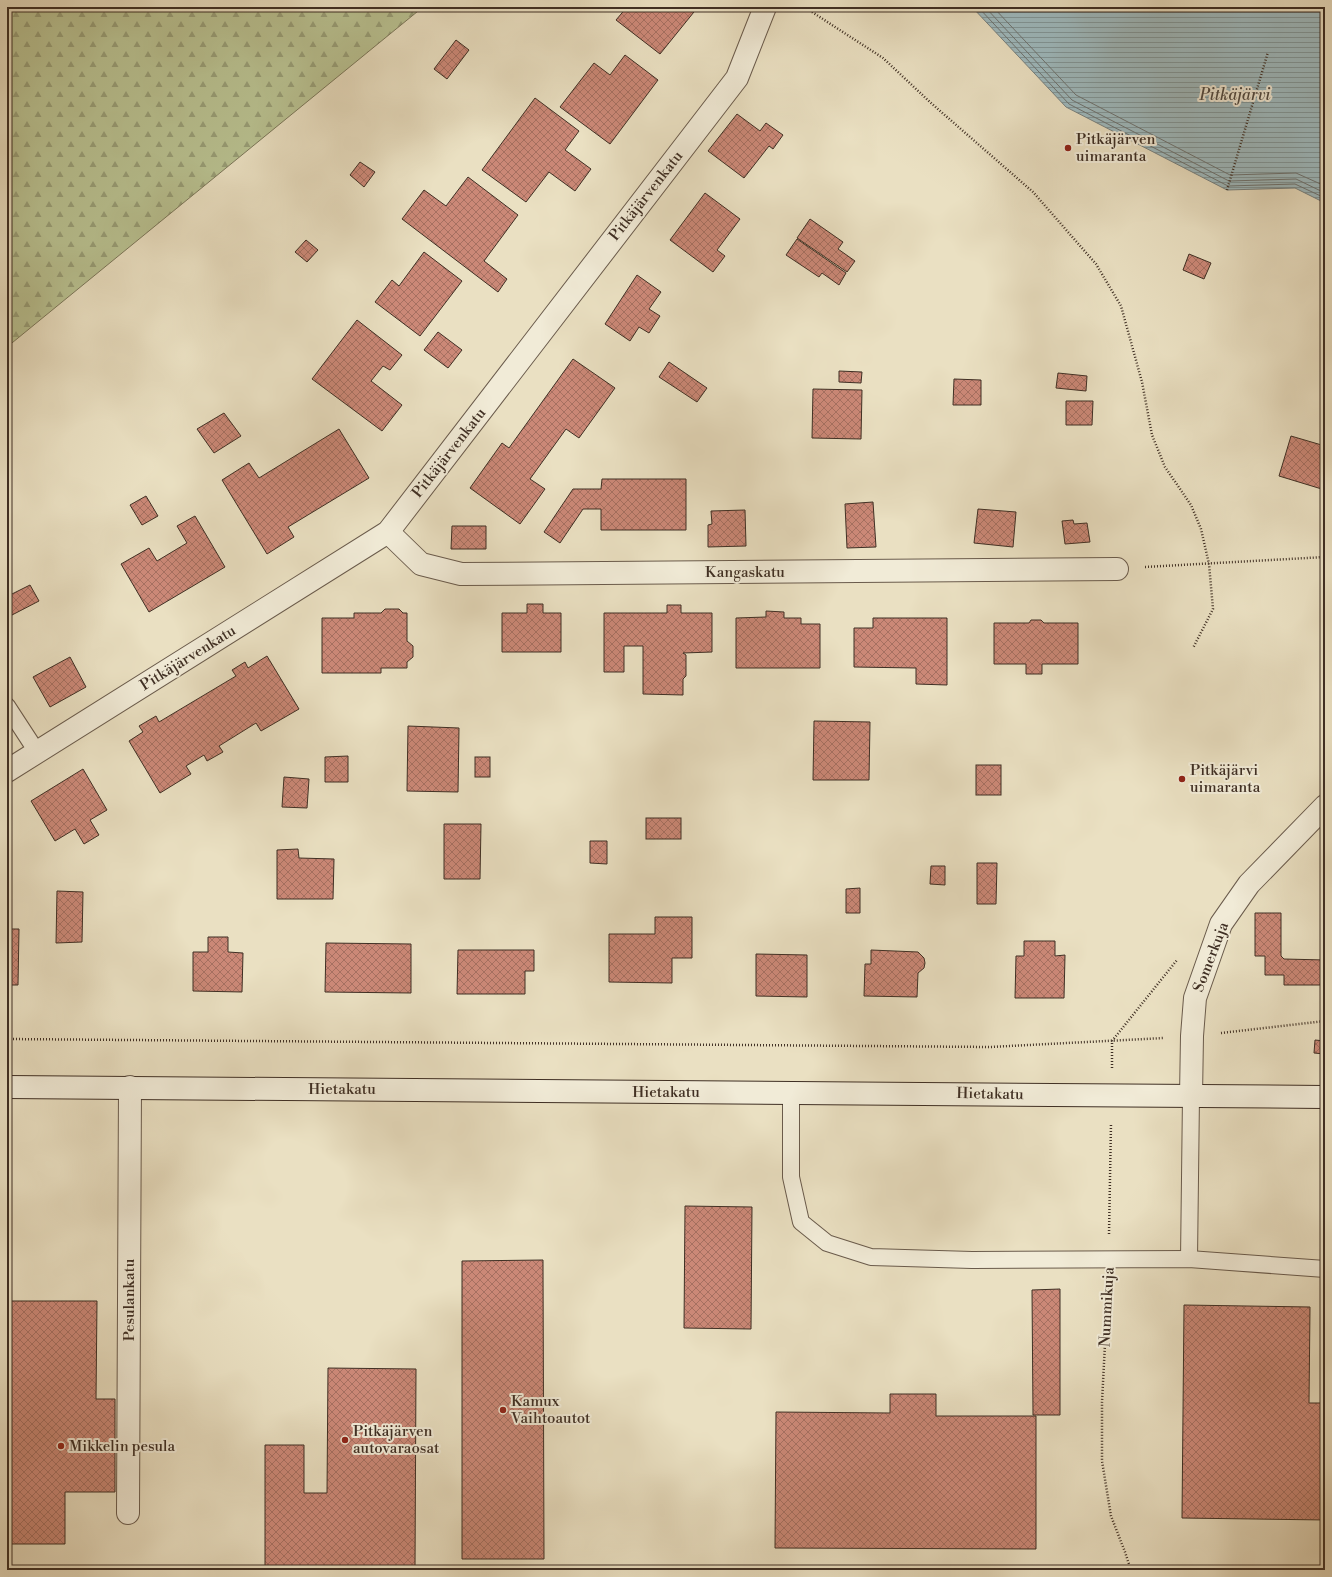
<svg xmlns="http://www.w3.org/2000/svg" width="1332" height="1577" viewBox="0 0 1332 1577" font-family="'Libre Bodoni',serif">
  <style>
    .forest { fill: url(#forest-firs); stroke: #7c785b }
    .water { fill: url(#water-rules); stroke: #788281 }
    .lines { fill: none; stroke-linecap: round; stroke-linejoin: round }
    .shore { stroke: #6e7472; stroke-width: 1 }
    .building { fill: url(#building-cross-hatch); stroke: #3f2f24 }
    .lane-casing { stroke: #6a5b4c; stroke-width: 18 }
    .street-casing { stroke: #6a5b4c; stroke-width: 24 }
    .secondary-casing { stroke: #3f2f24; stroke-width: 24 }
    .path { stroke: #3f2f24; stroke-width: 2.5; stroke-dasharray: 1 2; stroke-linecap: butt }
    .lane { stroke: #f1ebd7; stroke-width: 16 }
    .street { stroke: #f1ebd7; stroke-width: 22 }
    .secondary { stroke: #f1ebd7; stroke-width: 22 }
    .poi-dot { fill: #8f2418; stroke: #f1ebd7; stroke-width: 1.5 }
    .labels { text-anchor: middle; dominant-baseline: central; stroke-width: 4; stroke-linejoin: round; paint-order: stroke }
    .poi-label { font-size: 15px; fill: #3f2f24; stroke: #f1ebd7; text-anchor: start }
    .street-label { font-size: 15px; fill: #3f2f24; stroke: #f1ebd7 }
    .water-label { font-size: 16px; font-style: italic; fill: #524b43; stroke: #f1ebd7 }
  </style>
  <defs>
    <pattern id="forest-firs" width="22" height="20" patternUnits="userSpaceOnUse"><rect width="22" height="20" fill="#b9c292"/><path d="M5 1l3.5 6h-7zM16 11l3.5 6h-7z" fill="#989e77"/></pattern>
    <pattern id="water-rules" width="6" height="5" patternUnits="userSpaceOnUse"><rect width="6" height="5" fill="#9ebabf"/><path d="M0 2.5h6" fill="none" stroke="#82989b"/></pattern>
    <pattern id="building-cross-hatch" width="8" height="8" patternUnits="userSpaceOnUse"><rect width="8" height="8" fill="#cb8877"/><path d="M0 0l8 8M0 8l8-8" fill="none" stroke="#a67061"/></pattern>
  </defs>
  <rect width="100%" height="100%" fill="#eae0c2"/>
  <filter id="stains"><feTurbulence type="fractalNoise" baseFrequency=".005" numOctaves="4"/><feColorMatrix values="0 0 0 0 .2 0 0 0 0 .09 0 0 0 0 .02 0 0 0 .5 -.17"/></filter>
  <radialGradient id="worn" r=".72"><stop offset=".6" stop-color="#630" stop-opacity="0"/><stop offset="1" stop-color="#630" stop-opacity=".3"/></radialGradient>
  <polygon class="forest" points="7,7 423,7 7,347"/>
  <polygon class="water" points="972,7 1325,7 1325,203 1295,188 1227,190 1066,107"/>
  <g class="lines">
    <g class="shore">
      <polyline points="978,7 1069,104 1228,186 1295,184 1325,198"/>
      <polyline points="985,7 1072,100 1229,181 1296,179 1325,193"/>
      <polyline points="993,7 1076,95 1230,175 1296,173 1325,186"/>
    </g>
  </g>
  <g class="building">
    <polygon points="627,7 698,7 660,54 616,20"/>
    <polygon points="456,40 469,50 447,79 434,69"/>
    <polygon points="625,55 658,80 610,144 560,107 594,63 610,75"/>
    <polygon points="535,98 579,131 565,150 591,169 575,191 549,172 526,202 482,170"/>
    <polygon points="737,114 760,131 766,123 783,135 773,149 769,146 744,178 708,151"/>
    <polygon points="360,162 375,172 364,187 350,175"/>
    <polygon points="468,177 518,215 484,261 507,279 498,292 402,219 424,190 446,206"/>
    <polygon points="705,193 740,219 717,250 725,256 713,272 670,240"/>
    <polygon points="810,219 843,242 838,249 855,261 847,272 797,238"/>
    <polygon points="797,239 846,273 839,285 822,273 819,277 786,255"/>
    <polygon points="306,240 318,250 307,262 295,252"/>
    <polygon points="424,252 462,281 420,336 375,302 392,280 399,286"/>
    <polygon points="1189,254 1211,263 1204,279 1183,270"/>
    <polygon points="637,275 661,292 649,309 660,316 649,333 639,327 630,341 605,324"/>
    <polygon points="357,320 402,355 390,370 383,366 371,381 402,405 382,431 312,379"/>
    <polygon points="438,332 462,350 448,368 424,350"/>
    <polygon points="573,359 615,388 579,438 566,429 530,479 545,489 520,524 470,488 502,443 509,448"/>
    <polygon points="669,362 707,388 697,402 659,377"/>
    <polygon points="839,371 862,372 861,383 839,382"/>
    <polygon points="1058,373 1087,376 1086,391 1056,388"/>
    <polygon points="954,379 981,380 981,405 953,405"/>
    <polygon points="813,389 862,390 861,439 812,438"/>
    <polygon points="1066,401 1093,401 1092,425 1066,425"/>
    <polygon points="224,413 241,436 214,453 197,429"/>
    <polygon points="339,429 369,478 288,527 294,537 267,554 222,480 249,463 259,478"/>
    <polygon points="1291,436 1325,446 1325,490 1279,476"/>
    <polygon points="602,479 686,479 686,530 601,530 601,509 583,509 560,543 544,532 573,489 601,489"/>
    <polygon points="146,496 158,516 142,525 130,505"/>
    <polygon points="873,502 876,547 847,548 845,504"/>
    <polygon points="978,509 1016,512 1013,547 974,543"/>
    <polygon points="745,510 746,546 708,547 708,525 712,524 711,511"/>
    <polygon points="195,516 225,567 149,612 121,564 149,548 157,561 187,543 177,526"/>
    <polygon points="1073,520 1074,524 1087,523 1090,542 1065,544 1062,521"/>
    <polygon points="452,526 486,526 486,549 451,549"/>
    <polygon points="30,585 39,601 12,615 7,606 7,594 8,596"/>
    <polygon points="527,604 543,604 543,613 561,613 561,652 502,652 502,613 527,613"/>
    <polygon points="667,605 681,605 681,613 712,613 712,652 683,653 686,655 686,676 683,679 683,695 643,694 643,646 624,646 624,672 604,672 604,613 667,613"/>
    <polygon points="385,609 399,609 403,613 407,613 407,641 413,646 413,657 407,662 407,668 381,668 381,673 322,673 322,618 354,618 354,613 381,613"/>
    <polygon points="766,611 784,612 784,618 801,618 801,624 820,624 820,668 736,668 736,618 766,617"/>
    <polygon points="873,618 947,618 947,685 916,684 916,668 854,667 854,628 873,628"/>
    <polygon points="1031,620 1041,620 1044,623 1078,623 1078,664 1042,664 1042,674 1026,674 1026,664 994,664 994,623 1029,623"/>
    <polygon points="267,656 299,709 261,731 256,723 219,746 223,752 207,761 204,755 186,766 191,774 160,793 129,741 143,732 139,726 156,716 159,722 236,676 232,670 245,662 248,668"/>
    <polygon points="70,657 86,687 50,707 33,677"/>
    <polygon points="814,721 870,722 869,780 813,780"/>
    <polygon points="408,726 459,728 458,792 407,791"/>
    <polygon points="348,756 348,782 325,782 325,757"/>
    <rect x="475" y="757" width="15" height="20"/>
    <rect x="976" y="765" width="25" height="30"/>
    <polygon points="83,769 107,810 90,820 99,835 84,844 75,829 55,841 31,801"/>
    <polygon points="284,777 309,779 307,808 282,807"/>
    <rect x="646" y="818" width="35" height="21"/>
    <polygon points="444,824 481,824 480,879 444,879"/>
    <polygon points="590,841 607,841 607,864 590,863"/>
    <polygon points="298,849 299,858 334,859 333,899 277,899 277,850"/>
    <polygon points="977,863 997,863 996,904 977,904"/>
    <polygon points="931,866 945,866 945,885 930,884"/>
    <polygon points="860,888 860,913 846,913 846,889"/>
    <polygon points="57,891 83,892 82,942 56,943"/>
    <polygon points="1255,913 1281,913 1281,956 1284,959 1325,960 1325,985 1284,985 1284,975 1265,975 1265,956 1255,956"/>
    <polygon points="655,917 692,917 692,958 672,958 672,983 609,982 609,934 655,934"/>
    <polygon points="7,929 19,929 18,985 7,985"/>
    <polygon points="208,937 228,937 228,952 243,953 242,992 193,991 193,952 208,952"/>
    <polygon points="1024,941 1055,941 1055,956 1065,955 1064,998 1015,998 1016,956 1024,956"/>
    <polygon points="326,943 411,944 411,993 325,992"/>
    <polygon points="458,950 534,950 534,971 525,971 525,994 457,994"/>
    <polygon points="871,950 918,952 924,958 925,963 924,968 918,973 917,997 864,996 865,964 871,964"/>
    <polygon points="756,954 807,955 807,997 756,996"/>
    <polygon points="1315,1040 1325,1041 1325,1054 1314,1053"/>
    <polygon points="685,1206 752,1207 751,1329 684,1328"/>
    <polygon points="543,1260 544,1559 462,1559 462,1261"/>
    <polygon points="1060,1289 1060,1415 1033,1415 1032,1290"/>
    <polygon points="7,1301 97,1301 96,1399 115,1399 115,1492 65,1492 65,1544 7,1544"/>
    <polygon points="1184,1305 1310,1307 1309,1403 1325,1403 1325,1520 1182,1518"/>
    <polygon points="328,1368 416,1369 415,1570 265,1570 265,1445 304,1445 304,1493 327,1493"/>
    <polygon points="890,1394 936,1394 936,1416 1036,1416 1036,1549 775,1548 776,1412 890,1413"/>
  </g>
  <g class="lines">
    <g class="lane-casing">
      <g id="lane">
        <polyline points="7,706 37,752"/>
        <polyline points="791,1093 791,1177 801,1222 827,1243 871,1257 972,1260 1189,1259 1325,1269"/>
        <polyline points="1189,1259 1191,1096"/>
      </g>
    </g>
    <g class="street-casing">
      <g id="street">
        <polyline points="388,532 421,564 461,574 1117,569"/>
        <polyline points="7,771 388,532 737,78 765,7"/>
        <polyline points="1191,1096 1192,1036 1195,998 1221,924 1249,884 1325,806"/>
        <polyline points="128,1513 130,1087"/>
      </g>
    </g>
    <g class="secondary-casing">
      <polyline id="secondary" points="7,1087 1325,1097"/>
    </g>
    <g class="path">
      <polyline points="812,12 883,58 931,103 1033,192 1096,264 1121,306 1142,382 1152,435 1165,467 1191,505 1201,529 1209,564 1213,609 1193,648"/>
      <polyline points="1227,190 1268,52"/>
      <polyline points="1145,567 1325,557"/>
      <polyline points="1221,1033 1325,1021"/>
      <polyline points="7,1039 990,1047 1164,1038"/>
      <polyline points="1112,1068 1112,1041 1177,960"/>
      <polyline points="1109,1234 1111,1123"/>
      <polyline points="1108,1285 1102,1402 1102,1461 1111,1516 1125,1552 1131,1570"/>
    </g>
    <use href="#lane" class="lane"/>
    <use href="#street" class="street"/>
    <use href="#secondary" class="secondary"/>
  </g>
  <g class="poi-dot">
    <circle cx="1068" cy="148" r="4"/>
    <circle cx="1182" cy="779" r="4"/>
    <circle cx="503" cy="1410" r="4"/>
    <circle cx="345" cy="1440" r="4"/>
    <circle cx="61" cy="1446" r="4"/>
  </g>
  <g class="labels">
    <g class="poi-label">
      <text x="1076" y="139">Pitkäjärven<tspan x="1076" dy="17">uimaranta</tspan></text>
      <text x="1190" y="770">Pitkäjärvi<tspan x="1190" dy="17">uimaranta</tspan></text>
      <text x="511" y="1401">Kamux<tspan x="511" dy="17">Vaihtoautot</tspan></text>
      <text x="353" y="1431">Pitkäjärven<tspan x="353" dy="17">autovaraosat</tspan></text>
      <text x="69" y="1446">Mikkelin pesula</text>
    </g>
    <g class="street-label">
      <text transform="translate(646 196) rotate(-52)">Pitkäjärvenkatu</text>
      <text transform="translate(449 453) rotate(-52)">Pitkäjärvenkatu</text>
      <text x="745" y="572">Kangaskatu</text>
      <text transform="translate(188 658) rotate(-32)">Pitkäjärvenkatu</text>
      <text transform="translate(1211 957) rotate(-69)">Somerkuja</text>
      <text x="342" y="1089">Hietakatu</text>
      <text x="666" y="1092">Hietakatu</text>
      <text transform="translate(990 1094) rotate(1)">Hietakatu</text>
      <text transform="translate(129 1300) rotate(-90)">Pesulankatu</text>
      <text transform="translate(1107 1307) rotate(-87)">Nummikuja</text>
    </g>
    <g class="water-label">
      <text x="1235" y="95">Pitkäjärvi</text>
    </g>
  </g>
  <rect width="1332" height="1577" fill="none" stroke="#eae0c2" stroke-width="24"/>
  <rect x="8" y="8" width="1316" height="1561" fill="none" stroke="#3f2f24" stroke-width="2"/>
  <rect x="12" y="12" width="1308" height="1553" fill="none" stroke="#3f2f24"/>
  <rect width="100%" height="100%" filter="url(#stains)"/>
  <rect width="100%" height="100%" fill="url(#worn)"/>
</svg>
